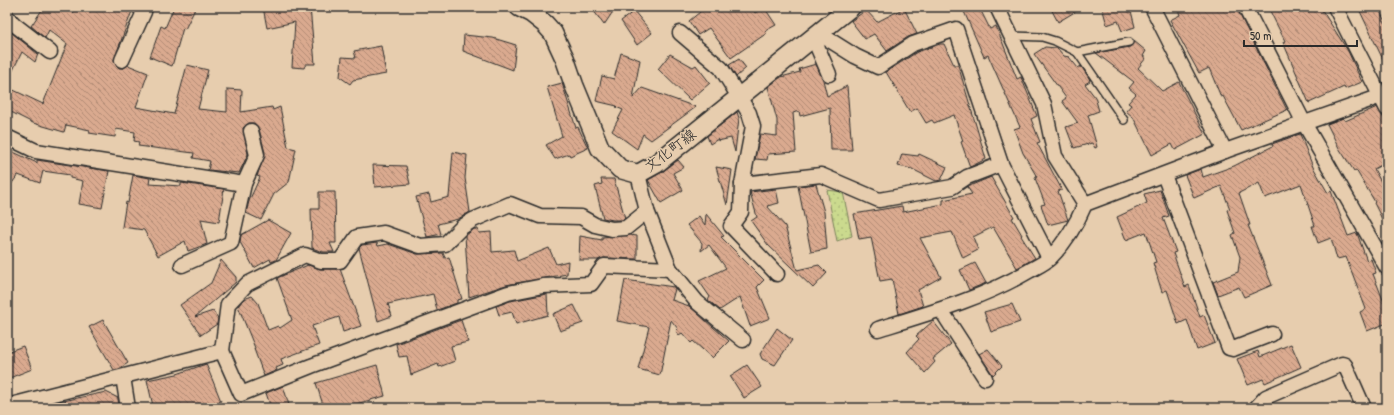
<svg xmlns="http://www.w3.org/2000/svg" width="1394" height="415" viewBox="0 0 1394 415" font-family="'Patrick Hand','Klee One',sans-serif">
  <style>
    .grass { fill: url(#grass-dots); stroke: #7b825c }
    .building { fill: url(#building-back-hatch); stroke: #2b2b2b }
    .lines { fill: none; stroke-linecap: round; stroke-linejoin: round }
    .service-casing { stroke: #2b2b2b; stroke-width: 10 }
    .minor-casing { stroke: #2b2b2b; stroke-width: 17 }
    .tertiary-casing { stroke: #2b2b2b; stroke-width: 21 }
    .service { stroke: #e7cdae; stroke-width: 7 }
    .minor { stroke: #e7cdae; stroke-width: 14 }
    .tertiary { stroke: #e7cdae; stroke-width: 18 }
    .labels { text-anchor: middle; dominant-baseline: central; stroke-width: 3; stroke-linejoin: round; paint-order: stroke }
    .street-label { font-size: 15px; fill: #2b2b2b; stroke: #e7cdae }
  </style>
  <defs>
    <pattern id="grass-dots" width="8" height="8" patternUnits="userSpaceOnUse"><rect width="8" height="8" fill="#cbda8e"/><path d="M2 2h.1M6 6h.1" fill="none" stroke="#aebb7b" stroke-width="1.8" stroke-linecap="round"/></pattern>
    <pattern id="building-back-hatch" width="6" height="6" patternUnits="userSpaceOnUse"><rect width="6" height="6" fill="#daaa8f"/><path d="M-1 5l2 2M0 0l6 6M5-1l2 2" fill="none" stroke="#b18b75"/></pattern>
  </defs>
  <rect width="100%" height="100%" fill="#e7cdae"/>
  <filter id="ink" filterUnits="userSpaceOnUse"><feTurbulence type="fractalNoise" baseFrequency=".025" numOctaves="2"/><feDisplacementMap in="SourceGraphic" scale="8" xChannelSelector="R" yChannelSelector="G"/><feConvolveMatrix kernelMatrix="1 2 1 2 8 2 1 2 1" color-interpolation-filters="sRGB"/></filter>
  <g filter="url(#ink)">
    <polygon class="grass" points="827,190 843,192 852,236 837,241"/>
    <g class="building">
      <polygon points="44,7 63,7 73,13 77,7 122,7 132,11 114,60 119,68 123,68 128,65 148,73 136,107 174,114 187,65 208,70 198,109 227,112 227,89 242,90 241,112 272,107 273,110 280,107 288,147 296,149 289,182 274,194 261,220 246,213 249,201 260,177 257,176 265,153 259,129 254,123 249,123 243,128 248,154 239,173 208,170 210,161 193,158 194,153 138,146 139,142 134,141 135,132 116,129 115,137 89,133 90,130 66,125 64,132 33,123 7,110 7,87 43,104 67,44 49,30 45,38 31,26"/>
      <polygon points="174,7 196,7 185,29 183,28 172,66 150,57 161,26 165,28"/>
      <polygon points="263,7 310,7 315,64 306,64 304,68 292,67 295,22 267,28"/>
      <polygon points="591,7 616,7 604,25"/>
      <polygon points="706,7 751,7 755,13 764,7 776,25 765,31 767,33 731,58 709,28 698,35 689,21"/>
      <polygon points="962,7 979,7 990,29 996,26 1017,79 1021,77 1037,116 1031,119 1040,142 1037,143 1062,190 1058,191 1068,220 1048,225 1041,205 1045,204 1035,178 1037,177 1023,153 1014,129 1020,127 988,55 984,57"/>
      <polygon points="1050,7 1083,7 1058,22"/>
      <polygon points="1102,7 1130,7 1135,27 1122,31 1118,21 1107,25"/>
      <polygon points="1177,7 1236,7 1287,110 1241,130 1223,96 1221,97 1209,68 1199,73 1170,20 1180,15"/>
      <polygon points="1268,7 1320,7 1348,51 1362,82 1345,89 1344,87 1309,103 1283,42 1285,41"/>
      <polygon points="1358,7 1378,7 1387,26 1387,68"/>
      <polygon points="904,8 917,34 908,37 887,51 874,34 865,39 851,21 866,10 877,22"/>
      <polygon points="634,11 652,33 637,45 621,21"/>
      <polygon points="7,29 38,54 35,62 22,52 7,82"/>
      <polygon points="464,35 493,38 516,45 513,70 463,51"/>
      <polygon points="1134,41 1146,51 1143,56 1146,58 1138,68 1162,91 1179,82 1205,134 1175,150 1172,144 1152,155 1133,117 1126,111 1131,105 1128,103 1136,94 1129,88 1134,82 1096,53 1130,47"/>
      <polygon points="940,44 944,44 954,65 958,65 986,159 970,167 961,142 963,141 954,115 934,123 932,120 926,123 917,108 910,112 886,72 917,52"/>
      <polygon points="381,46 386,74 353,80 350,84 340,77 342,57 356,58 354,51"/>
      <polygon points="1045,47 1057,48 1064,56 1069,57 1078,68 1081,66 1089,78 1090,81 1085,84 1095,97 1099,111 1088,115 1097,147 1095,148 1092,143 1074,148 1066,127 1078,123 1062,101 1066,98 1034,54"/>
      <polygon points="621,53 640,60 633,98 642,88 696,107 651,140 643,134 637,149 612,131 623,110 616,107 617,106 596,101 602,76 614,79"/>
      <polygon points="670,54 693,67 696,65 710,83 690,100 658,69"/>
      <polygon points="739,59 746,68 736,77 729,65"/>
      <polygon points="816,64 823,80 827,96 847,86 852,150 831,150 830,108 800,116 799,111 793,113 796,152 768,154 767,160 755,159 760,134 777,136 777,120 768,87 781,77 800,72 799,69"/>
      <polygon points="562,83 576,128 578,127 588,148 570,156 569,154 555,159 546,145 562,136 547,87"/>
      <polygon points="1377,107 1387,124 1387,162 1374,169 1387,193 1387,229 1374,203 1375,202 1356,170 1354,171 1339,148 1327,124 1343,118 1345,121"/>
      <polygon points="737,112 739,118 735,152 731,138 718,141 718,139 710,144 707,136"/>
      <polygon points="1300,134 1313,167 1328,193 1331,191 1348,236 1357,233 1367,261 1371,259 1376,273 1373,274 1387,310 1387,323 1367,331 1360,312 1366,309 1346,257 1337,259 1331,238 1318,243 1312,226 1315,226 1301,184 1265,198 1259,183 1239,193 1250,225 1248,225 1272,285 1244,297 1239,287 1218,295 1213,282 1238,272 1240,257 1232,235 1235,233 1227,210 1230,209 1221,186 1194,198 1185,175 1201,169 1203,177 1234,166 1273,146 1272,144"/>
      <polygon points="7,149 37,163 37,160 109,171 102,208 79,204 83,181 70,178 70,175 43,171 40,183 18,175 7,190"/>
      <polygon points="453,152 467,155 465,178 470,212 458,219 438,224 441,234 427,237 416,197 429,194 431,202 449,197"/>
      <polygon points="902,154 918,156 919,154 947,167 941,180 936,181 912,169 898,166"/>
      <polygon points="678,160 684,167 673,173 683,190 661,203 648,180 662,172"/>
      <polygon points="373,165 406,166 410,184 375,187"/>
      <polygon points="716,167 732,170 727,205"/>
      <polygon points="133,175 150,178 149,184 181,186 181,183 224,189 219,222 201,219 207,244 188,251 185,241 158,256 144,230 122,227 126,202 128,203"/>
      <polygon points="991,177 1014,217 1012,218 1022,235 1021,236 1035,258 1017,268 993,227 973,237 978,250 963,258 952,232 920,238 941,277 918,290 923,306 899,314 892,279 880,281 871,237 859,239 854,214 902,206 903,212 943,204 943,200 972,194 967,187"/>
      <polygon points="601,179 614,179 625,218 623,220 613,220 603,218 595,186 602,184"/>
      <polygon points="816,184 824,212 827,249 811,252 798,186"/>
      <polygon points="776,189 779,203 767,206 785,226 797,270 819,265 827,273 813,288 768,245 751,221 757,217 750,192"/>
      <polygon points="1160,190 1169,216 1163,218 1176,252 1173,253 1185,287 1189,285 1200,317 1204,315 1215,343 1197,350 1187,320 1178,324 1167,290 1162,292 1153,263 1156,262 1146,232 1126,240 1117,217 1147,203 1144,194"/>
      <polygon points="319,192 335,192 336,243 330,243 334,252 323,252 312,248 311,209 319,209"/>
      <polygon points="706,214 724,236 721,237 764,280 757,287 770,318 750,326 740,297 720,310 708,300 710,297 699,281 726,268 709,245 701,251 702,243 687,225 699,216 705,225"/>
      <polygon points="268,220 291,233 276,260 271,262 270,259 254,268 240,242 241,235"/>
      <polygon points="474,229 478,229 479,233 491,232 492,252 514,250 517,261 549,248 556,264 568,261 567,274 506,285 469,297 465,236"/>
      <polygon points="630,235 637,236 637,259 604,258 598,260 579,260 580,236 602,240 602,237"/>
      <polygon points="377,243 378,246 388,244 417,254 443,253 445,258 449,257 462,299 457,300 457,303 437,310 433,294 388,304 392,316 378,321 359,248 362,245"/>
      <polygon points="221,260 236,277 236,282 195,317 213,311 218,318 217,324 201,335 180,305 211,283"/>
      <polygon points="975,263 986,283 969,290 960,270"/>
      <polygon points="308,265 321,269 340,269 361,326 343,332 339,317 312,326 319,345 281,359 283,365 276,368 277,370 264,376 254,349 255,348 238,306 244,299 252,296 258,303 268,330 278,326 280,328 292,320 277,278"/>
      <polygon points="625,280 674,287 675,289 672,300 689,306 729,341 712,358 693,341 691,343 682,333 679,335 676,331 678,329 671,320 660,375 638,369 649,327 617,321"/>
      <polygon points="547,294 548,315 516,324 512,312 499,315 496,306 510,301"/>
      <polygon points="1012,304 1020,322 991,332 984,312"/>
      <polygon points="574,305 583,323 560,331 553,314"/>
      <polygon points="103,320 128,363 119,369 114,370 89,327"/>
      <polygon points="461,320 468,342 451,346 455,361 439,367 438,364 411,375 407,356 399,357 396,344"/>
      <polygon points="933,321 951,344 933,359 935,362 925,373 907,352 919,339 916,336"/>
      <polygon points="777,328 792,340 775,365 762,359 760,354"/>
      <polygon points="1291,344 1301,367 1265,383 1263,379 1248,385 1237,359 1258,351 1260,357"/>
      <polygon points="23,346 32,369 7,379 7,352"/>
      <polygon points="988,349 1002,366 993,375 979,354"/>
      <polygon points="206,364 221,401 203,408 161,408 160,404 153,406 147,380 177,374"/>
      <polygon points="377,365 385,396 341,408 324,408 316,383"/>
      <polygon points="747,365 762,387 744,398 730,376"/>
      <polygon points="283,386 290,408 271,408 266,393"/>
      <polygon points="106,392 118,398 119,408 55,408 54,403"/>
    </g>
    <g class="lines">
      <g class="service-casing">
        <g id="service">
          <polyline points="1012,36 1042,37 1055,41 1077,52 1124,120"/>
          <polyline points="1077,52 1129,42"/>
        </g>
      </g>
      <g class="minor-casing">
        <g id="minor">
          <polyline points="997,7 1044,104 1055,156 1085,204"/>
          <polyline points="1152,7 1225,151"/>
          <polyline points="1245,7 1304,123 1387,268"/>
          <polyline points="1335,7 1387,109"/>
          <polyline points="7,17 15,25 50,52"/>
          <polyline points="680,33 721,68 749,113 753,126 742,184 821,175 879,200 952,187 967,177 1001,164"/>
          <polyline points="820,34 855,56 878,67 913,44 956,29 1001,164 1049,258"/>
          <polyline points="814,39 829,74"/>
          <polyline points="122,60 144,12 139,7"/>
          <polyline points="7,137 36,151 244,184"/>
          <polyline points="638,174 647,211 670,269 697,302 743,340"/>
          <polyline points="1164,175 1229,348 1233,349 1272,334"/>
          <polyline points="742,184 741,212 731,226 777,274"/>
          <polyline points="182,265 231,243 244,184 257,155 251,131"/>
          <polyline points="941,310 985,378"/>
          <path d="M878 329C930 313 983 298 1029 271 1036 267 1045 263 1050 258 1065 243 1077 223 1085 204L1225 151 1387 94"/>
          <polyline points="222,351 228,304 247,284 305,255 321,261 340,261 357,237 384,233 420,246 445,244 462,227 473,220 510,204 540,216 581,217 595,225 612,229 626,228 647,211"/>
          <polyline points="123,377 128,408"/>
          <polyline points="7,406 222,351 241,394 311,366 508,293 543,286 591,284 604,266 670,269"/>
          <polyline points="1256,408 1266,397 1342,364 1345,365 1364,408"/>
        </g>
      </g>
      <g class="tertiary-casing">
        <polyline id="tertiary" points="519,7 531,13 545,24 553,33 565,59 574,85 600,148 620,169 638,174 656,164 851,7"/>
      </g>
      <use href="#service" class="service"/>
      <use href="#minor" class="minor"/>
      <use href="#tertiary" class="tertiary"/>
    </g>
  </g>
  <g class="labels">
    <g class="street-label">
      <text transform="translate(670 150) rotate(-37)">文化町線</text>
    </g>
  </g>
  <rect width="1394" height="415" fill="none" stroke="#e7cdae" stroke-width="24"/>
  <rect x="12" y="12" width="1370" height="391" fill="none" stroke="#2b2b2b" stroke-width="1.5" filter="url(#ink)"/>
  <path d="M1244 40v6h113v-6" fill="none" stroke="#2b2b2b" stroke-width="2"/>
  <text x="1250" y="40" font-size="12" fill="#2b2b2b" stroke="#e7cdae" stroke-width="3" paint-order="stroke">50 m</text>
</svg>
